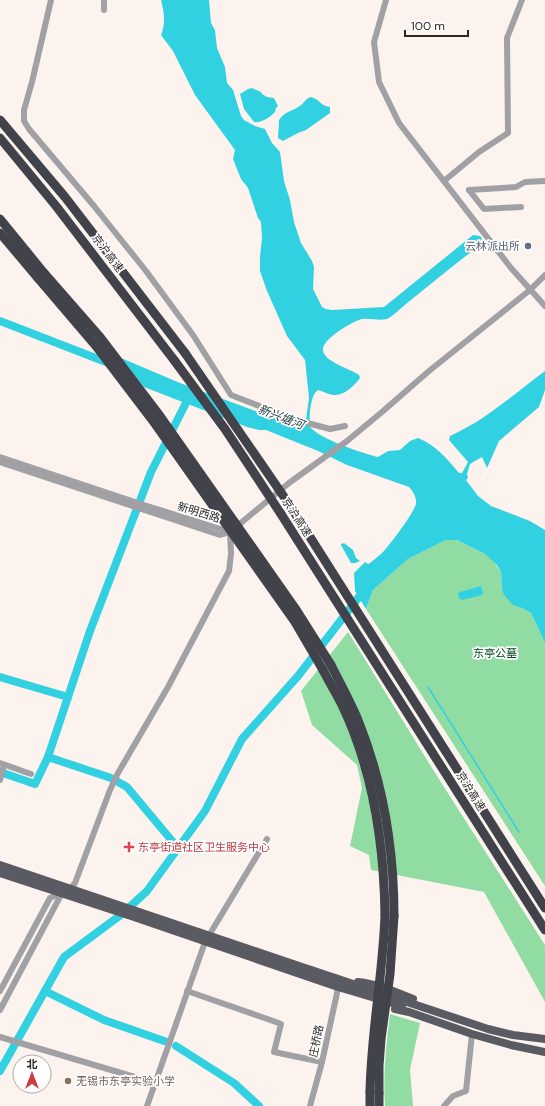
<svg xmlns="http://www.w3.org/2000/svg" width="545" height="1106" viewBox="0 0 545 1106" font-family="'DM Sans','Noto Sans SC',sans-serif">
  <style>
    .green { fill: #91dca3 }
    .water { fill: #32d1e2 }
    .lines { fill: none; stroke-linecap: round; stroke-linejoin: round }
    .stream { stroke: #32d1e2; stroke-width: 1.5 }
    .river { stroke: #32d1e2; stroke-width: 8 }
    .minor { stroke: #a0a0a5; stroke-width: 6 }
    .major { stroke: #5a5a63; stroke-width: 8 }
    .highway { stroke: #42424b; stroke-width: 9 }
    .highway-bridge { stroke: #42424b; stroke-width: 9 }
    .service-dot { fill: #5c6f8a; stroke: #fff; stroke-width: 1.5 }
    .health-dot { fill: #e0444e; stroke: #fff; stroke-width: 1.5 }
    .education-dot { fill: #8d6e63; stroke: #fff; stroke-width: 1.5 }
    .labels { text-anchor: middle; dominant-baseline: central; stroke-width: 3.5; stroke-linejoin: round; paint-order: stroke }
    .service-label { font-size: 11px; fill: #4e5e75; stroke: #fff; text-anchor: end }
    .street-label { font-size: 11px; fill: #2b2724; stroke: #fff }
    .park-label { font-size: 11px; fill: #024920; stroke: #fff }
    .health-label { font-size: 11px; fill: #be3a42; stroke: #fff; text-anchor: start }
    .education-label { font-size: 11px; fill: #785e54; stroke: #fff; text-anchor: start }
    .water-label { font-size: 12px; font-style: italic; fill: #1f383b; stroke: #fff }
  </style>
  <rect width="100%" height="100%" fill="#fdf3ee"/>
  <g class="green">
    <polygon points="452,539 457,540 485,554 493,560 501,572 502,589 514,606 522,608 531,613 545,643 545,886 366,609 373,590 408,559 446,540"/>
    <polygon points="348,632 437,776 545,945 545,1002 484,892 371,870 369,855 350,846 362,788 357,765 312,725 301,691"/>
    <path d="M390 1014 420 1023 410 1070 413 1106H385C383 1075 386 1044 390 1014Z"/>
  </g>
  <g class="water">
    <path d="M161 0H209L211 23 215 30 217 48 225 67 227 83 233 90 241 116 244 120 255 126 265 129 272 143 280 152 284 181 290 200 294 222 301 243 312 261 314 267 313 289 322 307 326 309 332 310 384 307 473 235 480 236 482 238 480 245C455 264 431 284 406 304 401 308 393 316 387 319 379 321 370 318 362 319 353 321 322 339 323 350 324 362 351 369 359 375L360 378C355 385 344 396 334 395 329 395 323 391 318 390 310 395 309 418 310 427 320 439 362 453 378 457L388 451 400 450 410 441 418 438C436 445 447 459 459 473H462L468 462 449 440 450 436C486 420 514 394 545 371V390L539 407 499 441 487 468 482 457 470 464 467 474 468 478 466 480 478 496 491 506 530 521 545 530V643L531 613 522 608 514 606 504 595 502 589 501 572 497 565 485 554 457 540H446L408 559 373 590 366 609 355 591 354 573 365 562 368 564 370 563C375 559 380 555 384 551 392 542 413 514 416 504 417 498 413 491 409 487L347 465 318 451 266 430H259L247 427 144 387 121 358 180 383 293 425H302L306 419 309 398 305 360 287 336 267 291 260 271V257L262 238 261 222 258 218 248 188 241 179 233 159 235 150 195 95 173 51 161 35C166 23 164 12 161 0Z"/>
    <path d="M252 88 261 92 262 94 267 97 274 98 278 106 276 108 275 112C269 118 262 123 254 122L244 109 240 94 248 89Z"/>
    <path d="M311 97C320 99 320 106 330 107V113L306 130 298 133 283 141 278 138C278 132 279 127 279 120 286 110 292 112 301 105 305 102 305 99 311 97Z"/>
    <polygon points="344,543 353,550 356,558 360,561 355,563 351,563 341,545 341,544"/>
    <polygon points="481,586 483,593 482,595 462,600 459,598 458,594 460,592"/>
  </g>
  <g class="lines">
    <polyline class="stream" points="428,687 519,832"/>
    <g class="river">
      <polyline points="0,321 111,364"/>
      <polyline points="0,677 68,697"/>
      <polyline points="0,772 35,784 48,757"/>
      <polyline points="178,848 127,787 111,778 48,757 90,631 151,472 190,395"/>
      <polyline points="45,991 104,1020 167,1042"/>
      <polyline points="176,1046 234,1083 259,1106"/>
      <polyline points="0,1071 64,957 122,914 147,891 205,811 242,739 298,676 365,589"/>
    </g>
    <g class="minor">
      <polyline points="51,0 32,82 24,110 24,121 29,129 94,206 146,271 193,335 231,395 285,416 304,422 330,429 345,426"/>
      <polyline points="386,0 374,42 379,82 399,123 511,268 545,306"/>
      <polyline points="104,10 104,0"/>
      <polyline points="444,181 479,152 508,133 507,38 522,0"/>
      <polyline points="469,190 516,187 525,182 545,181"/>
      <polyline points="469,190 484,209 521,207"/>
      <polyline points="0,457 144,505 230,532"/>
      <polyline points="0,462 220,535 230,532 289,483 347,441 382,412 429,371 530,290 545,275"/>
      <polyline points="0,763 31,774"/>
      <polyline points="0,780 4,765"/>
      <polyline points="0,991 50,898 70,889 75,883 110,790 118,773 168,687 229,571 231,554 230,532"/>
      <polyline points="187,991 276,1022 281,1024 274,1052 322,1062"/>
      <polyline points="0,1010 62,893"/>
      <polyline points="0,1037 155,1083"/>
      <polyline points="147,1106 205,942 267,839"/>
      <polyline points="310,1106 322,1062 339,984"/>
      <polyline points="444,1106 453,1096 466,1091 472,1034"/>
    </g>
    <g class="major">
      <path d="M0 865C163 920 325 975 488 1029L513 1035 545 1039"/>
      <polyline points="0,873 131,916 338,987 402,1006"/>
      <path d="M358 982C378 984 395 992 413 999"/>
      <polyline points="395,1009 409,1012 472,1034 511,1045 545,1052"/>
    </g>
    <g class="highway">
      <polyline points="0,120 65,197 185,353"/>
      <polyline points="0,138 56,206 174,360"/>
      <polyline points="0,219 44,273"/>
      <polyline points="0,233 38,278"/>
      <polyline points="291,507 545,908"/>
      <polyline points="281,514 545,930"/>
      <path d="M331 665C340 683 350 701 358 720 383 782 394 850 394 916"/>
      <path d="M323 670C329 682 336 693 342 705 373 770 384 843 385 915"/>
      <polyline points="370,1092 370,1106"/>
      <polyline points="379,1093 379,1106"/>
    </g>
    <g class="highway-bridge">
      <polyline points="44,273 100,337 160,416 295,608 331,665"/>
      <polyline points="38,278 96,346 153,421 295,622 323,670"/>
      <polyline points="185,353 291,507"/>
      <polyline points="174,360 225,429 281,514"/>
      <path d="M370 1092C371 1033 383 974 385 915"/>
      <polyline points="379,1093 379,1066 381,1039 390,974 394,916"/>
    </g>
  </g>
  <circle class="service-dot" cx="528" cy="246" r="4"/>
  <path class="health-dot" d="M127 841h4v4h4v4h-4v4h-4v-4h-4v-4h4z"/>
  <circle class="education-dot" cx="68" cy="1081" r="4"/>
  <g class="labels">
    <g class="service-label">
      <text x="520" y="246">云林派出所</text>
    </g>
    <g class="street-label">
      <text transform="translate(108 253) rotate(53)">京沪高速</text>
      <text transform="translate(199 512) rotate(17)">新明西路</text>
      <text transform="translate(297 517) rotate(57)">京沪高速</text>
      <text transform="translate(471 791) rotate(58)">京沪高速</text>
      <text transform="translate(316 1041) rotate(-78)">庄桥路</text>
    </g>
    <g class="park-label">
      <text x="495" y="653">东亭公墓</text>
    </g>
    <g class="health-label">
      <text x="138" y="847">东亭街道社区卫生服务中心</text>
    </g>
    <g class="education-label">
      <text x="76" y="1081">无锡市东亭实验小学</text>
    </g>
    <g class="water-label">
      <text transform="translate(281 417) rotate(21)">新兴塘河</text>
    </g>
  </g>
  <g transform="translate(32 1074)"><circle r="19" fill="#ffffff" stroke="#aaa9a7"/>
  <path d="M0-3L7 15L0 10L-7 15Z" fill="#cc3d42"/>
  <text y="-6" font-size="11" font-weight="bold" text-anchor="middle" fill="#2b2724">北</text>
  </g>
  <path d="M405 30v6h63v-6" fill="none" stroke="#2b2724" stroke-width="2"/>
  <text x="411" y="30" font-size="12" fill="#2b2724" stroke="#ffffff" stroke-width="3" paint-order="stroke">100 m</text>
</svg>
